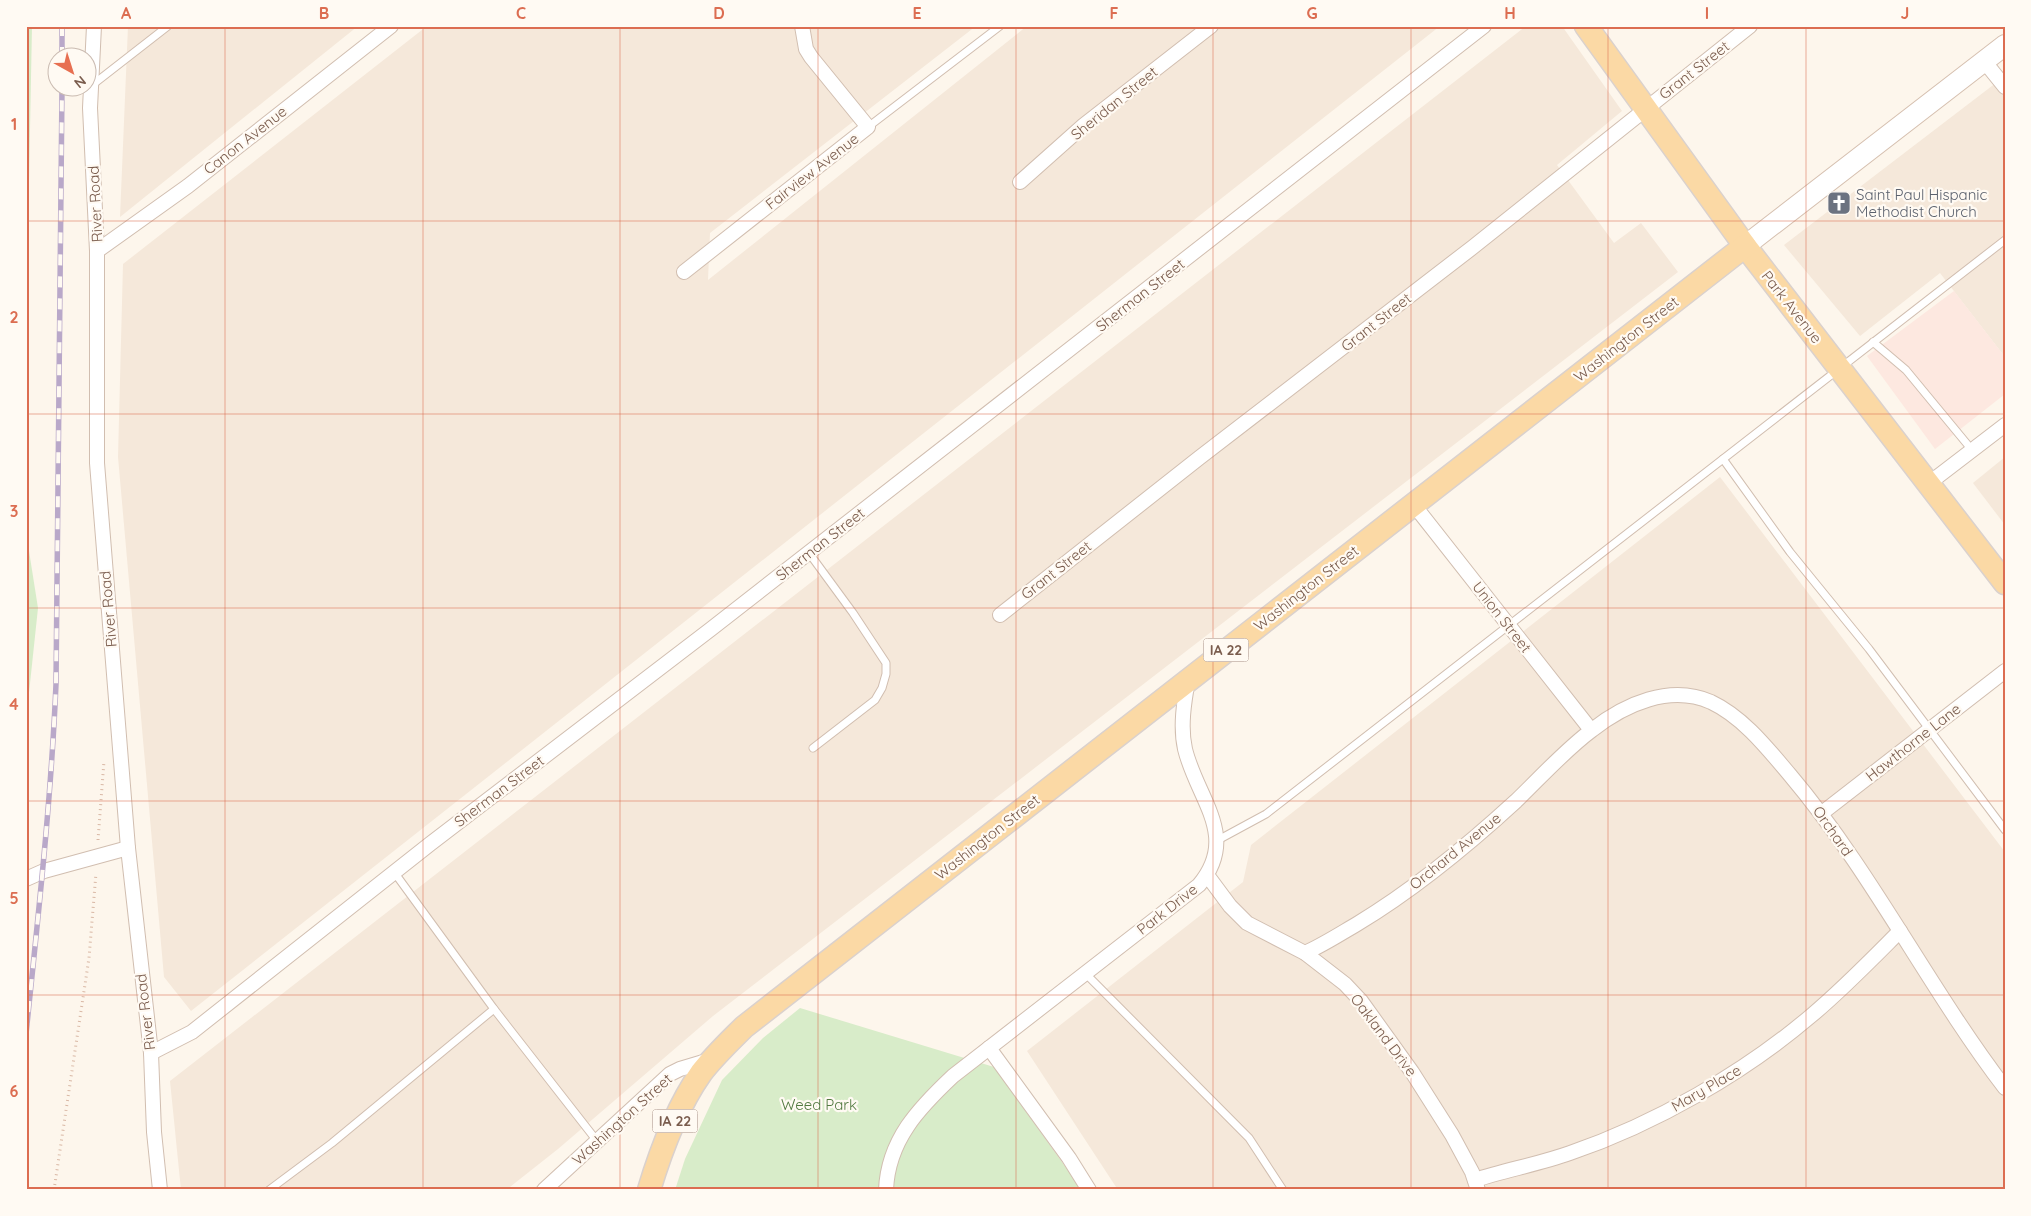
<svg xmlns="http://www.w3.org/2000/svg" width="2031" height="1216" viewBox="0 0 2031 1216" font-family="Quicksand,sans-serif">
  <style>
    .residential { fill: #f5e8da }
    .commercial { fill: #fde8e0 }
    .green { fill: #d8ecc9 }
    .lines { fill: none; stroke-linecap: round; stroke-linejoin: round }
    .lane-casing { stroke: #d1beb0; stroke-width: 9 }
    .street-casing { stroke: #d1beb0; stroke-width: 16 }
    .secondary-casing { stroke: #d6c0b0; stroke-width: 22 }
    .primary-casing { stroke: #dad1cd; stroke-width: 25 }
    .path { stroke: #d9b8a5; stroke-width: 3; stroke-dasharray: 1 4; stroke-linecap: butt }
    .lane { stroke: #fff; stroke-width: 7 }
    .street { stroke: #fff; stroke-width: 14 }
    .secondary { stroke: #fff; stroke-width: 20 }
    .primary { stroke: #fbd9a5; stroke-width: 22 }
    .rail-casing { stroke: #b9a8c9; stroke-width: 5.5 }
    .rail { stroke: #fffaf3; stroke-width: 4; stroke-dasharray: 11; stroke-linecap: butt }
    .grid { fill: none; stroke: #dc6d51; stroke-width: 1; stroke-opacity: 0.55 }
    .labels { text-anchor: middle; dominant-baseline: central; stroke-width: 4.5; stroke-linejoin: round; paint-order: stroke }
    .shield { fill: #fffaf3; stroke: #a28b7f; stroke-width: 1 }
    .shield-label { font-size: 14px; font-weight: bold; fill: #7a5c4d }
    .street-label { font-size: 15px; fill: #7a5c4d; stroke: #fffaf3 }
    .worship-label { font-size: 15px; fill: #5b616d; stroke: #fffaf3; text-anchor: start }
    .park-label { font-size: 15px; fill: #537a41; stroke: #fffaf3 }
    .neatline { fill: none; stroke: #dc6d51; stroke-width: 2 }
    .grid-label { font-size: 16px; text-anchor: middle; font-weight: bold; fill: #dc6d51 }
  </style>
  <rect width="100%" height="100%" fill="#fdf6ec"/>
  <g class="residential">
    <polygon points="128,26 358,26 120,217"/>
    <polygon points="427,26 976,26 710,233 708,280 1027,26 1440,26 191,1011 164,977 118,457 123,264"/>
    <polygon points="1526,26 1562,26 1622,111 1557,165 1614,243 1641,223 1678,272 713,1016 558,1149 506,1190 181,1190 170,1081"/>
    <polygon points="2005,76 2005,357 1940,273 1860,336 1784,245"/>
    <polygon points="2005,457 2005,525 1973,483"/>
    <polygon points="1720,477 2005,852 2005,1190 1118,1190 1027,1051 1243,882 1251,845"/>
  </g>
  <polygon class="commercial" points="1954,291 2005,357 2005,394 1935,449 1867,356"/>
  <g class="green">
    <polygon points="26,26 32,26 26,338"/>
    <polygon points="26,532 38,608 26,721"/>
    <polygon points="800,1008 994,1067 1082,1190 675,1190 685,1159 722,1080 763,1038"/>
  </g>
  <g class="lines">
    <g class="lane-casing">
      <g id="lane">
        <polyline points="91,86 168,26"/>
        <polyline points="868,127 1000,26"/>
        <polyline points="1873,342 1906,370 1972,450"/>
        <polyline points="1723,459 1790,552 1869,649 2005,830"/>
        <polyline points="809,553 853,613 886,663 886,674 882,688 875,700 813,748"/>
        <polyline points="1218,840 1266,814 2005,240"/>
        <polyline points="394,872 494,1009 597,1141"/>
        <polyline points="1085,973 1249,1138 1283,1190"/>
        <polyline points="269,1190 332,1143 494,1009"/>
      </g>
    </g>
    <g class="street-casing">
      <g id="street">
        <polyline points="94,26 90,108 97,251 97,463 128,848 151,1053 154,1132 160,1190"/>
        <polyline points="1984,61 2005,87"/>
        <polyline points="1020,182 1084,125 1211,26"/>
        <polyline points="97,251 188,186 391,26"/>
        <polyline points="684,272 868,127 811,57 806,49 802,26"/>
        <polyline points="1928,484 2005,425"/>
        <polyline points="1414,505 1591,730"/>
        <polyline points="1000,615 1199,458 1473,247 1750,26"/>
        <polyline points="1822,813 2005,671"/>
        <polyline points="1207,875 1230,906 1247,923 1305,953 1345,984 1361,1001 1412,1072 1452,1135 1472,1172 1478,1190"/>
        <polyline points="26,879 44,871 128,848"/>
        <path d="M1305 953C1323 945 1340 934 1357 924 1415 889 1467 846 1516 801 1541 777 1565 750 1592 730 1625 704 1670 684 1711 702 1743 717 1768 749 1790 775 1872 872 1928 987 2005 1088"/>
        <polyline points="989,1048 1069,1158 1089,1190"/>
        <polyline points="151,1053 192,1032 430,844 711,629 1484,26"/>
        <path d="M1475 1180C1506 1170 1539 1164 1570 1153 1655 1124 1744 1073 1812 1015 1843 989 1871 960 1900 931"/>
        <polyline points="544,1190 670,1074 680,1069 710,1060"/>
        <path d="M886 1190C888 1140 919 1108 953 1076L1199 885C1240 836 1197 799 1185 749 1180 727 1184 702 1188 680"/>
      </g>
    </g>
    <g class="secondary-casing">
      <polyline id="secondary" points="1745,246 2005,45"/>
    </g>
    <g class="primary-casing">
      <g id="primary">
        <polyline points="1586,26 1745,246 2005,583"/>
        <path d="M649 1190C661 1150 677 1107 701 1073 714 1056 729 1042 744 1027L1745 246"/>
      </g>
    </g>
    <g class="path">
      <polyline points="98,840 104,761"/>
      <polyline points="54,1190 89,958 96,873"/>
    </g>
    <use href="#lane" class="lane"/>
    <use href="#street" class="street"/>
    <use href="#secondary" class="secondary"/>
    <use href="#primary" class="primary"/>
    <g class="rail-casing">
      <g id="rail">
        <polyline points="62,58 62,26"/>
        <path d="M26 1034C38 917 51 802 56 684L62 88"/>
      </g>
    </g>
    <use href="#rail" class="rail"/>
  </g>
  <path class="grid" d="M225 26V1190M423 26V1190M620 26V1190M818 26V1190M1016 26V1190M1213 26V1190M1411 26V1190M1608 26V1190M1806 26V1190M26 221H2005M26 414H2005M26 608H2005M26 801H2005M26 995H2005"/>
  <defs>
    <g id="church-square" transform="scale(1.25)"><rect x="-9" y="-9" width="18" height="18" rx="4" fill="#6b7280" stroke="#fffaf3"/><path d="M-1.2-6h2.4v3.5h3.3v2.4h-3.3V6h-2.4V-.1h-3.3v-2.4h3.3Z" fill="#fff"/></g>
  </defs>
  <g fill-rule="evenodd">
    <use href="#church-square" x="1839" y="203"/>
  </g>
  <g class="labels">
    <g class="shield">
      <rect x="1203.5" y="638.5" width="45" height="23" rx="4"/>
      <rect x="652.5" y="1109.5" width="45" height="23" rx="4"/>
    </g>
    <g class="shield-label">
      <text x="1226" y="650">IA 22</text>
      <text x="675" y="1121">IA 22</text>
    </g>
    <g class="street-label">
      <text transform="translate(1694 70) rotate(-38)">Grant Street</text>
      <text transform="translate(1114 103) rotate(-39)">Sheridan Street</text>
      <text transform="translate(245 140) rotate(-38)">Canon Avenue</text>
      <text transform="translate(812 171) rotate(-38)">Fairview Avenue</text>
      <text transform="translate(95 204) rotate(-93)">River Road</text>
      <text transform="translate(1140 295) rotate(-38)">Sherman Street</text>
      <text transform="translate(1792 307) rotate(52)">Park Avenue</text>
      <text transform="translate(1376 322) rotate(-38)">Grant Street</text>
      <text transform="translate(1626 339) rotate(-38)">Washington Street</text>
      <text transform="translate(820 544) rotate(-38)">Sherman Street</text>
      <text transform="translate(1056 570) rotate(-38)">Grant Street</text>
      <text transform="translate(1306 588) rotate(-38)">Washington Street</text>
      <text transform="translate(108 609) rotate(-95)">River Road</text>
      <text transform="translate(1502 617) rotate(52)">Union Street</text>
      <text transform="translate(1913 742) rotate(-38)">Hawthorne Lane</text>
      <text transform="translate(499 791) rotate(-37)">Sherman Street</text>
      <text transform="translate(1833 831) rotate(55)">Orchard</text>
      <text transform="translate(987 837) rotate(-38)">Washington Street</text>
      <text transform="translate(1455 851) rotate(-39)">Orchard Avenue</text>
      <text transform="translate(1167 909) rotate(-38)">Park Drive</text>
      <text transform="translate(145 1012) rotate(-97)">River Road</text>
      <text transform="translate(1384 1035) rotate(53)">Oakland Drive</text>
      <text transform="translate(1706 1088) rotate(-30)">Mary Place</text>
      <text transform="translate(622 1119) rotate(-42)">Washington Street</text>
    </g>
    <g class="worship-label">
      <text x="1856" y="194">Saint Paul Hispanic<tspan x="1856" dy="17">Methodist Church</tspan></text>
    </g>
    <g class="park-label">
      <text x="819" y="1104">Weed Park</text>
    </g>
  </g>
  <rect width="2031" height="1216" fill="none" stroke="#fffaf3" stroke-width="55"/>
  <g transform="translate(72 72) rotate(141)"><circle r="24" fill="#fffaf3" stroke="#cabbb1"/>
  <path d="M0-4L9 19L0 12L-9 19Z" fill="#e76f51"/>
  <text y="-8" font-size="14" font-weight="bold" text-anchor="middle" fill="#7a5c4d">N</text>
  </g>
  <rect x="28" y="28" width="1976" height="1160" class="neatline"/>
  <g class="grid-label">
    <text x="126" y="19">A</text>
    <text x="324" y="19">B</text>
    <text x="521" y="19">C</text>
    <text x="719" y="19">D</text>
    <text x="917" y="19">E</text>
    <text x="1114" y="19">F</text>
    <text x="1312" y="19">G</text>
    <text x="1510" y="19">H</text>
    <text x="1707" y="19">I</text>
    <text x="1905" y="19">J</text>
    <text x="14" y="130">1</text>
    <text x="14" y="323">2</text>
    <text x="14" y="517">3</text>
    <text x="14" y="710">4</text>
    <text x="14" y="904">5</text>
    <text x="14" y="1097">6</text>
  </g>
</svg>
